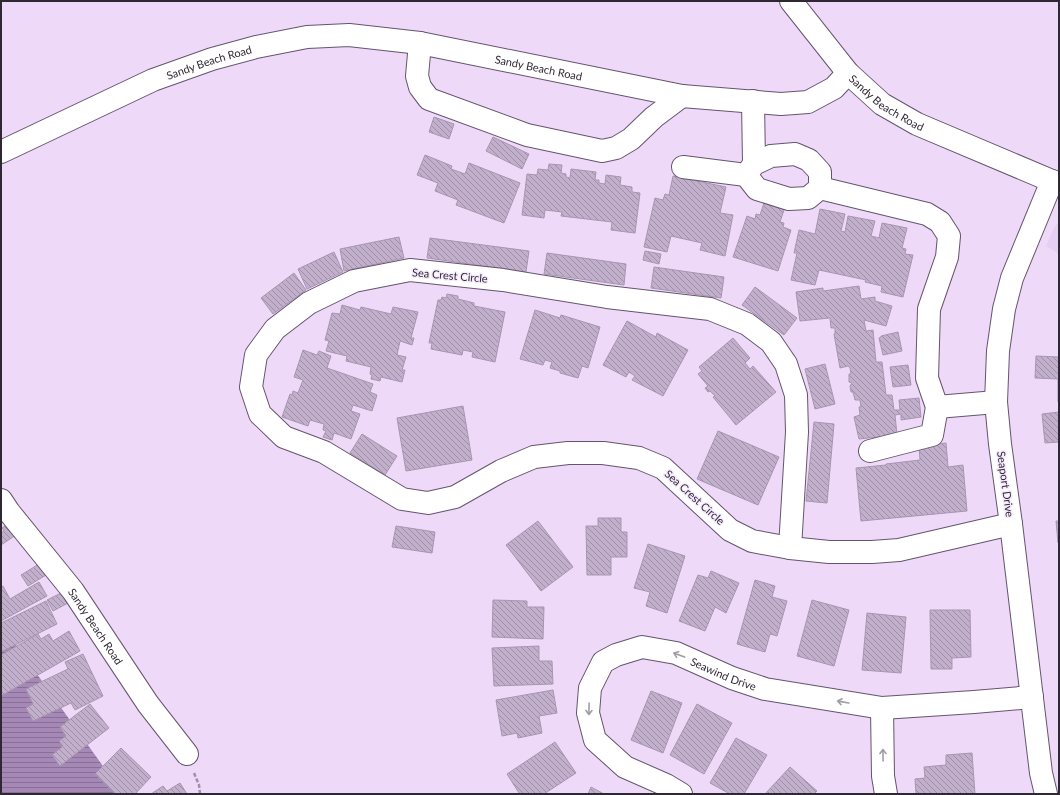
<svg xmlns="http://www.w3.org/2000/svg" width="1060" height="795" viewBox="0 0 1060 795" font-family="Lato,sans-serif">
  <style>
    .built { fill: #e7cff4 }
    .water { fill: url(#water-rules) }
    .building { fill: url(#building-back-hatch); stroke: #a795b1 }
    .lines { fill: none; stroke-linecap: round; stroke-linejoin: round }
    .minor-casing { stroke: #65546e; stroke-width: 24 }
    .path { stroke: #a091a7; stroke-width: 2.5; stroke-dasharray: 4 2; stroke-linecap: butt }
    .minor { stroke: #fff; stroke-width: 22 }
    .oneway { stroke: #a19ea3 }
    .labels { text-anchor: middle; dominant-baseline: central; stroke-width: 3; stroke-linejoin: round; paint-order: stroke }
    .street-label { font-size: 11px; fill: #2f2833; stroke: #f6ebfd }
  </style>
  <defs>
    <pattern id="water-rules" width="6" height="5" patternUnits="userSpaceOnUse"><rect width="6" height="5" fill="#a688b6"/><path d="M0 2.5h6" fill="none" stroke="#886f95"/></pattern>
    <pattern id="building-back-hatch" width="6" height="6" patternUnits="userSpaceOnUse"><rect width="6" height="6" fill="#c2afcc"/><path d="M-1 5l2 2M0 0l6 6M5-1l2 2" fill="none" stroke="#9e8ea6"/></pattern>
  </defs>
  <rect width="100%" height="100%" fill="#eedaf8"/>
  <polygon class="built" points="1059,221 1059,254 1046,246 1054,228"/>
  <polygon class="water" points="1,624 123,794 1,794"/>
  <g class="building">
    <polygon points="434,117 454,124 449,139 429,132"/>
    <polygon points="493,137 529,154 522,169 486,151"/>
    <polygon points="425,155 452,166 451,169 465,174 469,163 520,183 504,223 456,205 458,200 435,191 438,183 417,175"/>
    <polygon points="549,164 562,165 561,173 566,174 566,177 570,178 571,169 596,172 595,180 599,180 599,183 605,184 606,175 621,177 620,185 632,187 632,192 640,193 635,233 611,230 612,222 561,216 562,212 545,210 544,218 522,215 527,174 537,175 538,169 548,170"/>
    <polygon points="673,176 726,187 720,213 733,215 725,256 700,250 702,243 671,236 667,252 644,247 655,198 663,200 665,194 669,195"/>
    <polygon points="766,197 786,204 780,222 784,223 783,227 791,230 778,271 733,257 747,216 755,219 756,214 760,215"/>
    <polygon points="820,209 845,214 841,231 845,232 848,216 875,221 871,236 879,238 882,223 907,228 902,248 906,249 905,254 913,255 903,297 881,292 882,286 865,282 866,280 819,270 815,285 791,280 797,253 794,253 799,230 815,234"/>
    <polygon points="399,237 404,258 344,271 340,249"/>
    <polygon points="430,238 529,251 526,272 427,258"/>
    <polygon points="645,251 661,254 659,264 643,260"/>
    <polygon points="334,252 343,272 307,289 298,269"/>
    <polygon points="547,253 626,264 624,285 544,274"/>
    <polygon points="654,267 724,277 721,298 651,288"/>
    <polygon points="294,273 306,290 273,314 261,298"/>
    <polygon points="859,286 861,299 875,297 875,301 892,306 886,326 864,320 866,331 873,330 876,362 882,362 886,395 892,395 894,410 900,410 899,400 919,398 921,417 901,420 901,414 895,415 897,435 859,439 854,417 860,415 859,407 861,407 860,400 855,400 853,392 851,392 850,386 852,383 849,382 849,374 851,374 850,368 848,366 840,368 834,334 835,334 835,328 831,328 830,318 800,321 796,292 823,288 823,291"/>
    <polygon points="755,287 797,318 784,335 742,305"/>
    <polygon points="447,294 458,296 458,299 474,303 474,306 505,312 495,362 472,357 473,352 463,350 462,355 431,349 432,343 429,343 438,300 441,300 442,297 446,298"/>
    <polygon points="342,305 360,310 361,307 391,314 393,307 418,312 411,338 414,338 412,345 400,341 397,355 406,357 402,370 405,370 402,382 381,377 380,381 371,379 372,375 370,374 371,367 346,361 347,356 326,351 329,341 325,340 332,313 340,314"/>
    <polygon points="535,310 560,318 561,315 600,327 588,368 582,366 578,378 560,373 560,371 550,368 552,362 545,360 543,365 520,359"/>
    <polygon points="627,321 656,337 657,333 688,350 663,396 632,380 635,376 629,372 626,377 603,365"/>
    <polygon points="898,332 902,351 883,355 879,338 881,337 881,336"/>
    <polygon points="733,338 750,358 745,363 750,369 753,366 776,392 736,425 713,397 715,396 710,391 708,392 705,388 708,386 698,374 702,371 699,367"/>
    <polygon points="303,350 317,355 319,351 331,356 327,368 373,384 370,392 377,395 372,411 353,405 351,411 360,414 351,439 334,433 332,440 323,437 326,431 323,430 324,424 310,420 308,426 282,417 290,394 292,395 293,391 298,393 303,380 294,377"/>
    <polygon points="1036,356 1059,357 1059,402 1058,402 1058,379 1035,378"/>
    <polygon points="825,364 835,404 815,409 805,369"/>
    <polygon points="908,365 911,385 893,387 890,367"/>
    <polygon points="463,406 472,460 406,471 397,418"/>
    <polygon points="1059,412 1059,442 1045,443 1042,414"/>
    <polygon points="814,422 834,424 827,503 806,501"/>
    <polygon points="718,431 779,457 758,505 697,479"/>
    <polygon points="362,434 397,456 385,475 350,453"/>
    <polygon points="946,443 948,467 963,465 967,511 861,521 856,468 886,465 886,464 920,460 919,446"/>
    <polygon points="598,518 621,518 621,532 627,532 627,557 611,557 611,575 587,575 586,526 598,526"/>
    <polygon points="538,521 573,567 541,591 506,545"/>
    <polygon points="1056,521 1059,521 1059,543 1058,543"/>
    <polygon points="9,523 16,535 1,545 1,533 4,531 2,528"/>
    <polygon points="396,526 435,532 432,553 392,547"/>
    <polygon points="648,544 685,556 667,613 646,606 650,592 634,588"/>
    <polygon points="39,564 46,575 28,586 21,575"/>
    <polygon points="711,571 739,583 726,613 715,607 705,631 679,621 698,575 708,578"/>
    <polygon points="755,580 775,586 772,597 787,601 777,636 770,634 765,652 737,644"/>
    <polygon points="39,582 47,596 1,621 1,587 3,586 10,599"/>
    <polygon points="63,592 68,603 53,611 47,600"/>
    <polygon points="493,600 527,601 527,607 544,607 543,639 492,637"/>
    <polygon points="812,600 849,610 834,666 797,656"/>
    <polygon points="46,601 57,624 1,652 1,623"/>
    <polygon points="930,610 970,610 971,657 952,658 952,669 931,669"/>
    <polygon points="867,613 906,617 901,673 862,670"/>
    <polygon points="69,631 80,651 1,696 1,655 38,634 41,639 49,634 53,641"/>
    <polygon points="539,646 539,661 552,661 553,684 494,686 492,648"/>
    <polygon points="83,654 103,696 75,710 71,703 33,721 26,708 33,704 26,689 68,669 65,662"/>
    <polygon points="553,690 557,713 539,716 542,733 518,738 517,733 502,736 496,700"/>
    <polygon points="651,691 682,703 663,753 631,740"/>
    <polygon points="90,704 109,728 60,766 52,755 63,746 59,741 66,736 60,727"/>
    <polygon points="697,704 732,723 704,774 670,755"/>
    <polygon points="736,738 767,755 744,794 730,794 710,783"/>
    <polygon points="555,742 576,773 544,794 516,794 519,793 507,774"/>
    <polygon points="121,748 151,777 135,794 115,794 95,774"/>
    <polygon points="972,753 975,794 916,794 915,779 925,778 924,767 946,765 946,755"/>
    <polygon points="790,767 817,791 814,794 765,794"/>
    <polygon points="180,783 187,794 151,794 163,786 167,791"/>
    <polygon points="591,787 604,794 588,794"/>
  </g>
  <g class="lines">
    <g class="minor-casing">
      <g id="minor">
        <path id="s1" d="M791 1 848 73 882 104 917 124 1059 184"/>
        <polyline points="420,43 417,76 420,87 429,99 527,135 602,151 616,148 631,139 654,117 682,96"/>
        <polyline points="753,101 754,164"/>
        <path id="s2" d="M1 152 153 80 212 59 256 47 307 37 349 35 420 43 682 96 781 104 808 102 834 88 848 73"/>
        <polyline points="683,167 746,175 757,189 789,199 808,198 820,188 820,172 809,160 795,154 771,156 754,164 746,175"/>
        <polyline points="820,188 927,214 940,222 949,236 947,257 929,309 927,378 937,407 932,435 870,451"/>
        <polygon points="410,270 503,280 607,297 710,309 747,324 771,342 786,364 796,395 797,432 790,548 752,541 730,530 663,468 639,458 603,453 568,453 534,457 501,471 455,497 428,503 402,499 324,452 284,437 260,414 251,387 256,355 275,329 309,303 354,281"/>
        <polyline points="937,407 996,402"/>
        <path id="s3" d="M1 500 9 512 73 591 148 704 187 754"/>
        <polyline points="790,548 829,552 872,552 899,550 1011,524"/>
        <polyline points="882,708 883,776 886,794"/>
        <path id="s4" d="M681 794 666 785 625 767 595 740 588 713 590 688 603 662 616 655 642 647 676 653 732 678 765 689 882 708 974 702 1032 697"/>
        <polyline points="1046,794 1041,773 1011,524 1000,444 996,402 998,351 1004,309 1012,278 1052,181"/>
      </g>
    </g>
    <polyline class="path" points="194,773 199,785 200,794"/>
    <use href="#minor" class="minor"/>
  </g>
  <defs><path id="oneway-shaft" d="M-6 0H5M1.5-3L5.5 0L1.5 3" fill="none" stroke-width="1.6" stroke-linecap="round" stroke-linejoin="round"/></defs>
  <g class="oneway">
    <use href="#oneway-shaft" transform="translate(679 655) rotate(-160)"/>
    <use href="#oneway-shaft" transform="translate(843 702) rotate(-170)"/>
    <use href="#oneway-shaft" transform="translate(589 709) rotate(91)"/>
    <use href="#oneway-shaft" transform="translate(883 755) rotate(-91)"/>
  </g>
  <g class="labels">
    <g class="street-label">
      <text stroke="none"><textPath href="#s2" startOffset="227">Sandy Beach Road</textPath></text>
      <text stroke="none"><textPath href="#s2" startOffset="563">Sandy Beach Road</textPath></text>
      <text stroke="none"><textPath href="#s1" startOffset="141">Sandy Beach Road</textPath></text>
      <text transform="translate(450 275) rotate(5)">Sea Crest Circle</text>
      <text transform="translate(1006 484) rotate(82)">Seaport Drive</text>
      <text transform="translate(695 497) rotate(42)">Sea Crest Circle</text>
      <text stroke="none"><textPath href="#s3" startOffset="158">Sandy Beach Road</textPath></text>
      <text stroke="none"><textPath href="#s4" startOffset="313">Seawind Drive</textPath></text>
    </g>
  </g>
  <rect width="1060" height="795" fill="none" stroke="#2f2833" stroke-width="4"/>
</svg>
